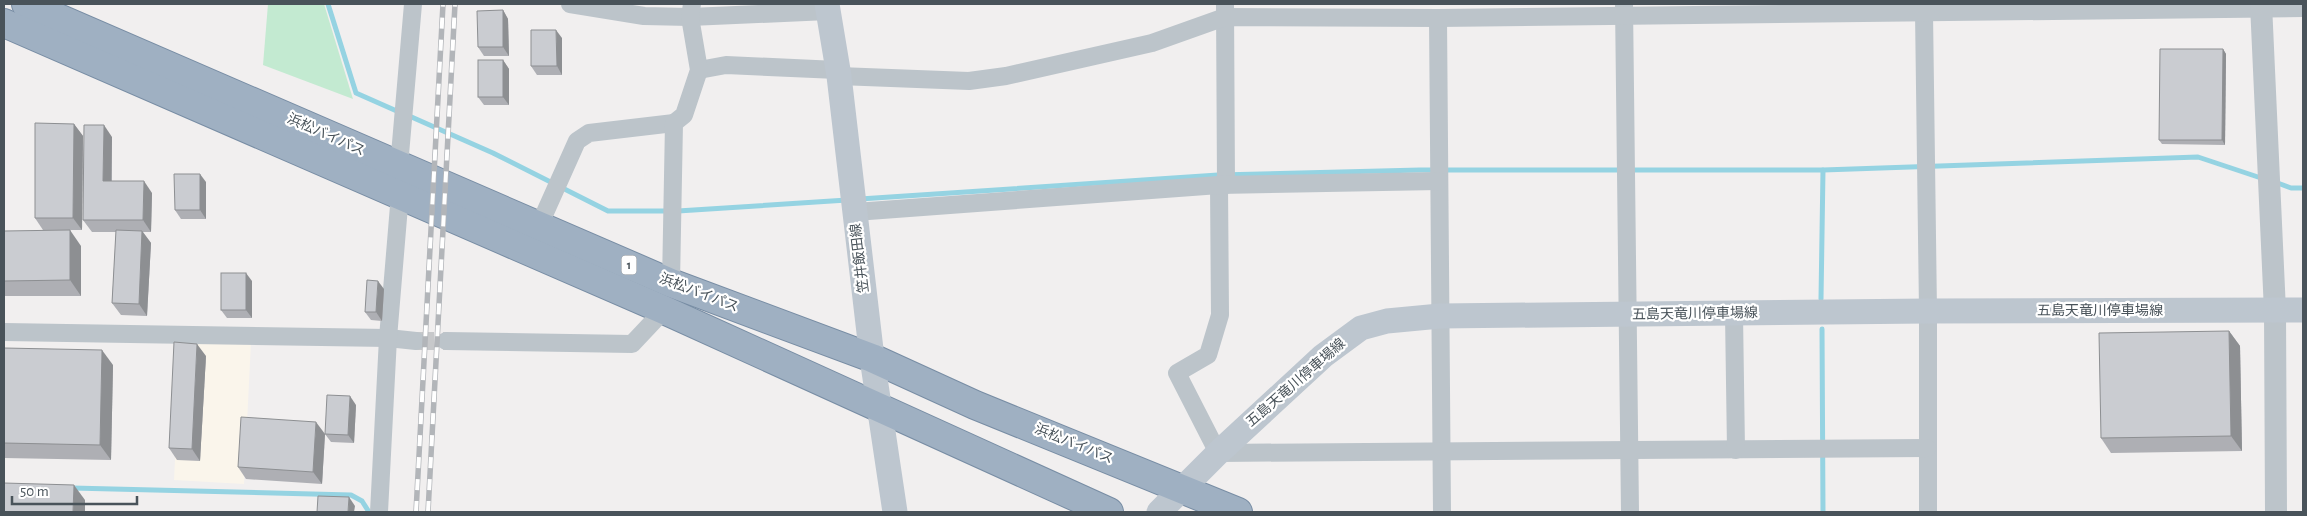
<svg xmlns="http://www.w3.org/2000/svg" width="2307" height="516" viewBox="0 0 2307 516" font-family="'Alegreya Sans','Noto Sans JP',sans-serif">
  <style>
    .commercial { fill: #faf5eb }
    .green { fill: #c3ead1 }
    .lines { fill: none; stroke-linecap: round; stroke-linejoin: round }
    .stream { stroke: #95d3e2; stroke-width: 5 }
    .minor-tunnel { stroke: #c7c8ca; stroke-width: 18; stroke-dasharray: 18 9; stroke-linecap: butt }
    .trunk-casing { stroke: #788da4; stroke-width: 30 }
    .minor { stroke: #bcc4ca; stroke-width: 18 }
    .tertiary { stroke: #bcc4ca; stroke-width: 22 }
    .secondary { stroke: #bdc6cf; stroke-width: 25 }
    .trunk { stroke: #9fb0c2; stroke-width: 28 }
    .rail-casing { stroke: #b2b5b9; stroke-width: 5.5 }
    .rail { stroke: #fff; stroke-width: 4; stroke-dasharray: 11; stroke-linecap: butt }
    .wall { fill: #aeafb4 }
    .shaded-wall { fill: #8d8f92 }
    .building { fill: #caccd1; stroke: #8d8f92 }
    .labels { text-anchor: middle; dominant-baseline: central; stroke-width: 4.5; stroke-linejoin: round; paint-order: stroke }
    .shield { fill: #fff; stroke: #80878c; stroke-width: 1 }
    .shield-label { font-size: 12px; font-weight: bold; fill: #49535a }
    .street-label { font-size: 14px; fill: #49535a; stroke: #fff }
  </style>
  <rect width="100%" height="100%" fill="#f1efef"/>
  <polygon class="commercial" points="181,338 251,342 244,484 174,480"/>
  <polygon class="green" points="268,4 324,4 353,99 263,65"/>
  <g class="lines">
    <g class="stream">
      <polyline points="328,4 356,93 399,112"/>
      <polyline points="407,115 493,153 608,211 678,211 847,200"/>
      <polyline points="2275,182 2291,188 2303,188"/>
      <polyline points="860,199 1218,175 1420,170 1823,170 2198,157 2264,179"/>
      <polyline points="1821,299 1823,170"/>
      <polyline points="1822,329 1823,512"/>
      <polyline points="72,488 351,495 362,501 369,512"/>
    </g>
    <polyline class="minor-tunnel" points="416,341 446,341"/>
    <g class="trunk-casing">
      <g id="trunk">
        <polyline points="26,4 671,283 872,358 975,405 1238,512"/>
        <polyline points="4,23 664,310 1109,512"/>
      </g>
    </g>
    <g class="minor">
      <polyline points="570,4 644,16 690,17 828,11"/>
      <polyline points="1225,4 1226,185"/>
      <polyline points="1624,4 1630,512"/>
      <polyline points="1924,12 1928,311 1928,512"/>
      <polyline points="1438,18 1442,512"/>
      <polyline points="699,70 726,65 837,70"/>
      <polyline points="839,76 969,81 1006,76 1152,43 1225,17 1438,18 2303,8"/>
      <polyline points="399,166 413,4"/>
      <polyline points="1219,185 1220,315 1208,355 1177,373 1218,453 1927,448"/>
      <polyline points="855,212 1219,185 1439,181"/>
      <polyline points="539,226 577,141 589,133 674,123"/>
      <polyline points="671,283 674,123 684,115 699,70 690,17 692,4"/>
      <polyline points="1734,314 1736,450"/>
      <polyline points="4,332 388,338 416,341"/>
      <polyline points="446,341 632,344 664,310"/>
      <polyline points="379,512 388,338 400,194"/>
    </g>
    <polyline class="tertiary" points="2261,4 2275,311 2276,512"/>
    <g class="secondary">
      <polyline points="827,4 839,76 872,358 895,512"/>
      <polyline points="1159,512 1218,453 1323,356 1361,328 1387,321 1440,316 1928,311 2303,310"/>
    </g>
    <use href="#trunk" class="trunk"/>
    <g class="rail-casing">
      <g id="rail">
        <polyline points="416,512 443,4"/>
        <polyline points="428,512 455,4"/>
      </g>
    </g>
    <use href="#rail" class="rail"/>
  </g>
  <g class="wall">
    <polygon points="503,10 508,19 509,56 484,56 478,47"/>
    <polygon points="562,38 562,75 537,75 531,66"/>
    <polygon points="2223,49 2226,54 2225,145 2162,144 2159,140"/>
    <polygon points="503,60 509,69 509,105 484,105 478,97"/>
    <polygon points="74,124 83,136 82,230 43,230 35,218"/>
    <polygon points="112,137 112,181 152,193 151,232 143,232 151,243 147,316 121,315 112,303 116,232 92,232 83,220"/>
    <polygon points="206,182 206,219 181,219 175,210"/>
    <polygon points="4,231 81,246 81,296 4,296"/>
    <polygon points="252,281 252,318 227,318 221,310"/>
    <polygon points="384,289 382,321 371,320 365,312"/>
    <polygon points="2229,331 2240,346 2242,451 2111,453 2101,438"/>
    <polygon points="4,348 113,365 111,460 4,458"/>
    <polygon points="206,356 200,461 177,460 169,448"/>
    <polygon points="356,405 354,443 331,442 325,434"/>
    <polygon points="325,434 322,484 246,479 238,467"/>
  </g>
  <g class="shaded-wall">
    <polygon points="503,10 508,19 509,56 503,47"/>
    <polygon points="556,30 562,38 562,75 557,66"/>
    <polygon points="2223,49 2226,54 2225,145 2222,140"/>
    <polygon points="503,60 509,69 509,105 503,97"/>
    <polygon points="74,124 83,136 82,230 73,218"/>
    <polygon points="104,125 112,137 111,193 103,181"/>
    <polygon points="200,174 206,182 206,219 200,210"/>
    <polygon points="144,181 152,193 151,232 143,220"/>
    <polygon points="70,230 81,246 81,296 70,280"/>
    <polygon points="142,231 151,243 147,316 139,304"/>
    <polygon points="246,273 252,281 252,318 246,310"/>
    <polygon points="378,281 384,289 382,321 376,312"/>
    <polygon points="2229,331 2240,346 2242,451 2231,436"/>
    <polygon points="197,344 206,356 200,461 192,449"/>
    <polygon points="102,350 113,365 111,460 100,445"/>
    <polygon points="350,396 356,405 354,443 348,435"/>
    <polygon points="316,422 325,434 322,484 313,472"/>
    <polygon points="74,485 85,500 85,512 73,512"/>
    <polygon points="349,497 355,506 354,512 348,512"/>
  </g>
  <g class="building">
    <polygon points="503,10 503,47 478,47 477,11"/>
    <polygon points="531,30 556,30 557,66 531,66"/>
    <polygon points="2160,49 2223,49 2222,140 2159,140"/>
    <rect x="478" y="60" width="25" height="37"/>
    <polygon points="35,123 74,124 73,218 35,218"/>
    <polygon points="84,125 104,125 103,181 144,181 143,220 83,220"/>
    <polygon points="174,174 200,174 200,210 175,210"/>
    <polygon points="70,230 70,280 4,281 4,231"/>
    <polygon points="116,230 142,231 139,304 112,303"/>
    <rect x="221" y="273" width="25" height="37"/>
    <polygon points="367,280 378,281 376,312 365,312"/>
    <polygon points="2229,331 2231,436 2101,438 2099,333"/>
    <polygon points="174,342 197,344 192,449 169,448"/>
    <polygon points="4,348 102,350 100,445 4,443"/>
    <polygon points="327,395 350,396 348,435 325,434"/>
    <polygon points="241,417 316,422 313,472 238,467"/>
    <polygon points="4,483 74,485 73,512 4,512"/>
    <polygon points="318,496 349,497 348,512 317,512"/>
  </g>
  <g class="labels">
    <rect class="shield" x="621.5" y="255.5" width="15" height="19" rx="4"/>
    <g class="shield-label">
      <text x="629" y="265">1</text>
    </g>
    <g class="street-label">
      <text transform="translate(326 135) rotate(24)">浜松バイパス</text>
      <text transform="translate(860 258) rotate(-97)">笠井飯田線</text>
      <text transform="translate(699 293) rotate(21)">浜松バイパス</text>
      <text x="2100" y="311">五島天竜川停車場線</text>
      <text transform="translate(1695 314) rotate(-1)">五島天竜川停車場線</text>
      <text transform="translate(1296 383) rotate(-41)">五島天竜川停車場線</text>
      <text transform="translate(1074 444) rotate(22)">浜松バイパス</text>
    </g>
  </g>
  <rect width="2307" height="516" fill="none" stroke="#49535a" stroke-width="10"/>
  <path d="M12 496v8h125v-8" fill="none" stroke="#49535a" stroke-width="2.5"/>
  <text x="20" y="496" font-size="15" fill="#49535a" stroke="#ffffff" stroke-width="4" paint-order="stroke">50 m</text>
</svg>
